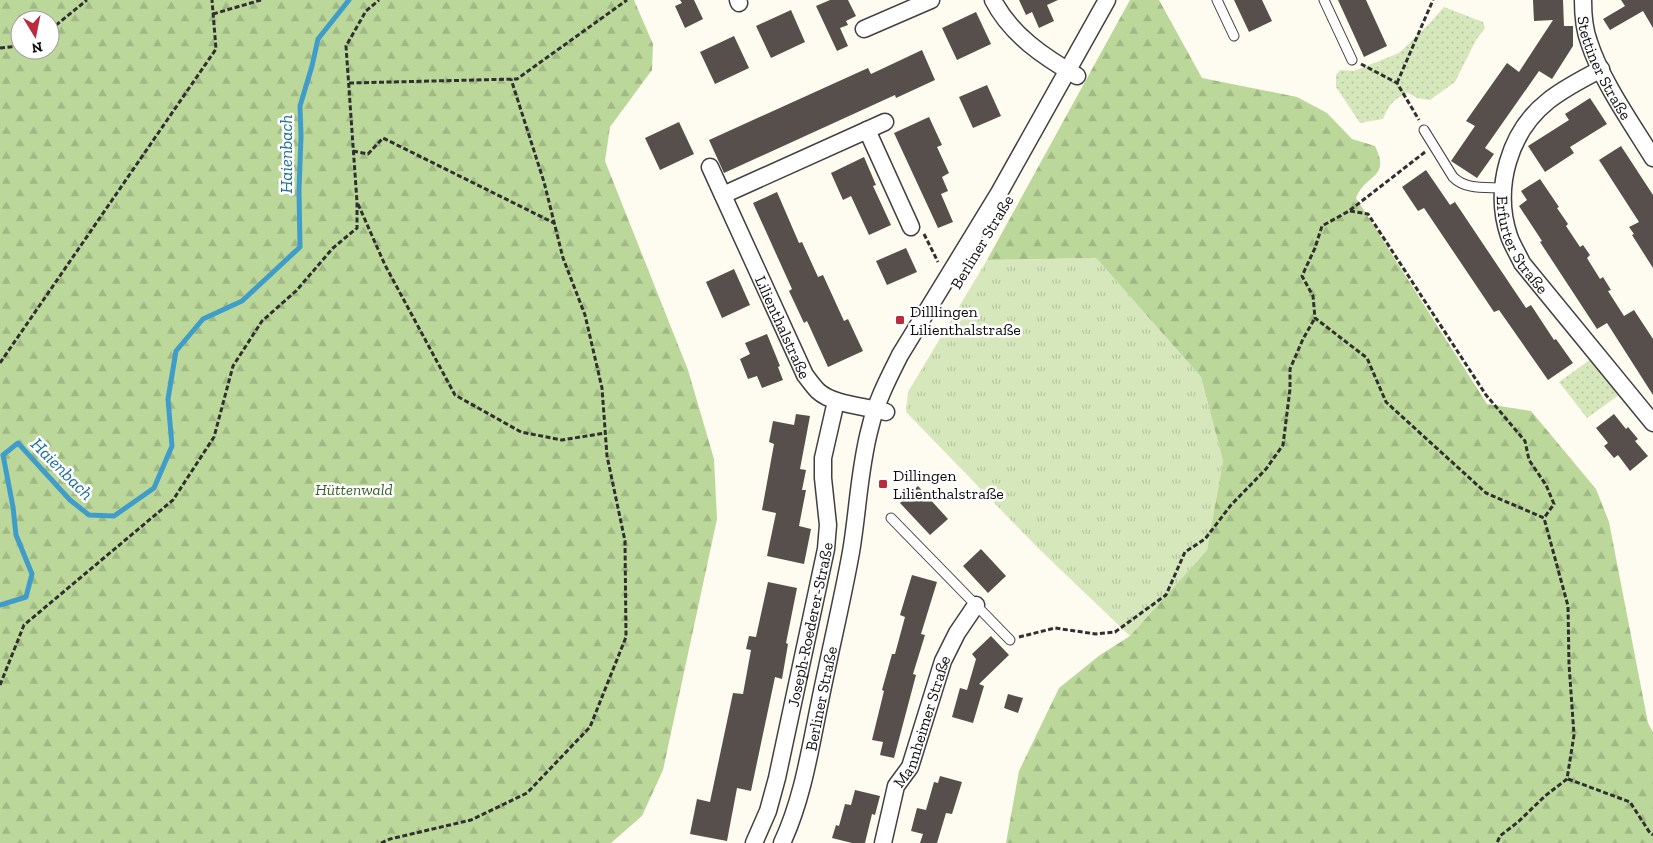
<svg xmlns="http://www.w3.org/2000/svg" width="1653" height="843" viewBox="0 0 1653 843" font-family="'Zilla Slab',serif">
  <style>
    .grass { fill: url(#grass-tufts) }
    .forest { fill: url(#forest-firs); fill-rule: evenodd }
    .park { fill: url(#park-dots) }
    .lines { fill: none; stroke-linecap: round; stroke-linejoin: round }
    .stream { stroke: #409dc9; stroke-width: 5 }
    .building { fill: #574f4b }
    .service-casing { stroke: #414141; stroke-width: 11 }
    .minor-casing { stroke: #414141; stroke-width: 19 }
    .path { stroke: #303030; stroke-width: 3; stroke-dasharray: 5 2.5; stroke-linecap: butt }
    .service { stroke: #fff; stroke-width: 9 }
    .minor { stroke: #fff; stroke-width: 16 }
    .poi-dot { fill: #ba2b3d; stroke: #fff; stroke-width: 2 }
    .labels { text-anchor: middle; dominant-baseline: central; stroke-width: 5; stroke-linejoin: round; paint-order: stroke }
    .street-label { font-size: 16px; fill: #0e0e0e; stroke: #fff }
    .poi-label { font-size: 16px; fill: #0e0e0e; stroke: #fff; text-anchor: start }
    .park-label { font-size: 16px; font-style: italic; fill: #346420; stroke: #fff }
    .water-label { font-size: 18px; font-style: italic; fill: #1b6e9c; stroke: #fff }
  </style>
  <defs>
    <pattern id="grass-tufts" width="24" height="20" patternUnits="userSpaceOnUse" patternTransform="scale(1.25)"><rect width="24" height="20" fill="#d6e8bb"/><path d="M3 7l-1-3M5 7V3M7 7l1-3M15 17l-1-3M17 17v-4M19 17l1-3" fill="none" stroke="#b6c6a0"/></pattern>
    <pattern id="forest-firs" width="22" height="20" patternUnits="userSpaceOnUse" patternTransform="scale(1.25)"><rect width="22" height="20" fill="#bbd89a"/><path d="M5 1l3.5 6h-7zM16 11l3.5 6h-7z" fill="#a0b884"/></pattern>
    <pattern id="park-dots" width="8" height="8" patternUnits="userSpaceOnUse" patternTransform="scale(1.25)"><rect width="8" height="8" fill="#d6e8bb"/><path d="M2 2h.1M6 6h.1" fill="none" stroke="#b6c6a0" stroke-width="1.8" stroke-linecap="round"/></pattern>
  </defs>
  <rect width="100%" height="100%" fill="#fefbf0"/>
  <polygon class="grass" points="1096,258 1201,377 1223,461 1207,550 1130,636 1038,548 906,412 908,392 987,260"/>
  <g class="forest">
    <path d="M0 0H634L653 44 652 70 610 127 605 161 688 370 714 459 717 519 663 770 642 816 611 843H0ZM20 20H50V50H20Z"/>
    <path d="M1130 0H1159L1202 78 1297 97 1327 113 1352 139 1375 146C1391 179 1366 173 1356 198L1487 404 1531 411 1596 489 1609 522 1648 723 1653 732V843H1006L1019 771 1059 688 1100 655 1130 636 1207 550 1223 461 1201 377 1096 258 987 260Z"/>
  </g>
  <g class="park">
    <path d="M1444 7 1483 22 1485 28 1476 40 1455 82 1430 100 1417 98 1408 93C1393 99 1390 104 1383 119L1360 123 1336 87V75L1340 70 1354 71 1399 53 1430 23Z"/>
    <polygon points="1591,359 1619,395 1587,418 1559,382"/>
  </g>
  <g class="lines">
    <polyline class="stream" points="0,605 26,597 32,574 16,535 13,507 3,455 18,443 70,500 89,515 114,516 154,488 172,446 168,399 176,351 203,319 242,301 300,247 299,190 301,136 300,106 312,66 318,39 349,0"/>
  </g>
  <g class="building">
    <polygon points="680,0 694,0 703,19 685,28 675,6 682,3"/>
    <polygon points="830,0 848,0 856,16 846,21 848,25 840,28 848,46 837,51 816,6"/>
    <polygon points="1019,0 1058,0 1047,5 1054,21 1039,28 1032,12 1026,15"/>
    <polygon points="1234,0 1262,0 1272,21 1249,32"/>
    <polygon points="1338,0 1366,0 1387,46 1364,57"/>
    <polygon points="1533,0 1563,0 1564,26 1573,26 1573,46 1552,79 1539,71 1485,148 1494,154 1477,178 1451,161 1475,126 1466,121 1507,63 1519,72 1553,20 1534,21"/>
    <polygon points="1621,0 1653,0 1653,28 1643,11 1610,30 1603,19 1625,6"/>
    <polygon points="791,10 805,42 771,58 756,26"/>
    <polygon points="976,12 991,44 957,60 942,28"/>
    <polygon points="734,36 749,68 715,84 700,52"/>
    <polygon points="922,50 935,80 896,98 895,95 724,173 709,140 868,68 871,74"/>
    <polygon points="987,85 1001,116 973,128 959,97"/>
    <polygon points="1590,98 1607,124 1570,147 1574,153 1545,172 1528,146 1569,120 1565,114"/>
    <polygon points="929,117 942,145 937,147 949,173 942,177 948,191 941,194 953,222 938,228 894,133"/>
    <polygon points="679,122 694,154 660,170 645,138"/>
    <polygon points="1621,146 1653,195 1653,268 1632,235 1634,234 1629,227 1639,222 1599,160"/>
    <polygon points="864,157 876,185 873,186 891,225 869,235 851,196 843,200 831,173"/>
    <polygon points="1426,170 1450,205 1455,202 1526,308 1531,305 1554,340 1556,339 1573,363 1548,380 1499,310 1494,312 1424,208 1418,211 1402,187"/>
    <polygon points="1540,179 1559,207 1557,208 1568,224 1566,226 1580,247 1583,245 1590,255 1587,258 1600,279 1603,277 1611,290 1608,291 1624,316 1634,310 1653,339 1653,395 1607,323 1597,329 1540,242 1542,241 1519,206 1527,200 1521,191"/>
    <polygon points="777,192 799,243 802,242 818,277 823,275 844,321 848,319 863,351 828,367 807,321 804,323 789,291 792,289 753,203"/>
    <polygon points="906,248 917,272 887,285 876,261"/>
    <polygon points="734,269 750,305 722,318 706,282"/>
    <polygon points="767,334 780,366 778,367 783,380 762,388 757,376 748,379 740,359 750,354 745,343"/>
    <polygon points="796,414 810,416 800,469 806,470 802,490 806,490 799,526 811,529 804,564 767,556 776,513 762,510 774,444 769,442 773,421 794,425"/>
    <polygon points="1614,414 1626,429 1628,427 1638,439 1635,441 1648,456 1630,471 1618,455 1614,458 1604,446 1608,443 1596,428"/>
    <polygon points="918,486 948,519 930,535 900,503"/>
    <polygon points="981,549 1006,576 988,593 963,566"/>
    <polygon points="912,575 937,582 921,634 925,635 913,674 916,675 894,758 880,755 883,742 872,740 884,691 882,690 892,654 895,654 905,617 900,615"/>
    <polygon points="768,582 797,588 786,643 788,644 782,679 775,677 751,791 737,788 727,841 690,834 697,799 710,802 733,693 743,694 751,650 746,649 749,636 756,637"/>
    <polygon points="991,636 1009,655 979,684 984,686 973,723 952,717 960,688 967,690 976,659 972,654"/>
    <polygon points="1008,694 1023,698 1018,713 1004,708"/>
    <polygon points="940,776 962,782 952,814 946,813 937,843 920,843 923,834 911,831 917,808 926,810 934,782 938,783"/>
    <polygon points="855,790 880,796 875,815 872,814 865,843 852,843 832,838 836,825 839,826 845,804 851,805"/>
  </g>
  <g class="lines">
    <g class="service-casing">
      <g id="service">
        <polyline points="1217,0 1234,36"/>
        <polyline points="1324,0 1352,60"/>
        <path d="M1424 130 1453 177C1466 190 1485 187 1502 188"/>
        <polyline points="891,518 1010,640"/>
      </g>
    </g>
    <g class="minor-casing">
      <g id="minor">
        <polyline points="738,0 739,3"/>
        <path d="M993 0C1011 35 1044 57 1077 76"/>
        <path id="s1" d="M1583 0C1583 14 1584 29 1589 42 1601 80 1632 124 1653 158"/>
        <polyline points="864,29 931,0"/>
        <path id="s2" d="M1601 69C1583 79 1564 88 1548 101 1509 132 1493 188 1509 236 1512 245 1518 254 1522 263L1653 423"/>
        <polyline points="867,130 911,227"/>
        <path id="s3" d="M710 167 805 375C809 380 813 386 818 391 833 405 866 406 886 412"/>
        <polyline points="723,195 885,122"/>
        <path id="s4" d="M754 843 768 811 777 778 826 549 828 525 823 478V458L836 401"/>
        <path id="s5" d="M782 843C803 798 810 749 820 701 830 651 842 602 851 552 858 511 859 469 870 428 876 402 888 379 900 355L999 193 1107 0"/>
        <path id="s6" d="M883 843 896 786 910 767 943 661 957 633 976 605"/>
      </g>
    </g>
    <g class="path">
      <polyline points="213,14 261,0"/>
      <polyline points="50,30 87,0"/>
      <polyline points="0,48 20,46"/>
      <polyline points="1361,64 1397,83 1419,120"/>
      <polyline points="349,83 517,79 627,0"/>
      <polyline points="1397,83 1433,0"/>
      <polyline points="353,151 368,154 383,138 554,223"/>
      <polyline points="1425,152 1349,211 1322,226 1315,248 1302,276 1313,296 1315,318 1367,358 1386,402 1486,493 1544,518 1568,606 1569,664 1574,735 1567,779 1545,796 1518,822 1500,836 1497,843"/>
      <polyline points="358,204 385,265 455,395 521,432 562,440 605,433"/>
      <polyline points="1350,211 1368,214 1486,395 1525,441 1529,460 1546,485 1554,504 1544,518"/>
      <polyline points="924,234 938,262"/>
      <polyline points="0,363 216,49 212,0"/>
      <polyline points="1019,637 1055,628 1096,634 1115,632 1166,595 1185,552 1205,539 1231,505 1266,469 1283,445 1290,389 1290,369 1303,339 1315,318"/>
      <polyline points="0,685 24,625 173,500 214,437 233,366 262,321 296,291 333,248 357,228 357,202 346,46 366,11 379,0"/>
      <polyline points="1568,779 1630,802 1650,833 1653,835"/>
      <polyline points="381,843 390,839 471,820 527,793 590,727 626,637 625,541 607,456 602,388 585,315 563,258 544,182 511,79"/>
    </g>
    <use href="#service" class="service"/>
    <use href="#minor" class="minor"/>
  </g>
  <g class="poi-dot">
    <rect x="895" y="315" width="10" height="10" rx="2.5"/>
    <rect x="878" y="479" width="10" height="10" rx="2.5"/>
  </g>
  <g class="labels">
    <g class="street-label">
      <text stroke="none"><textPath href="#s1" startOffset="72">Stettiner Straße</textPath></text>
      <text transform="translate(982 242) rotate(-59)">Berliner Straße</text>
      <text stroke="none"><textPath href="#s2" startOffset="224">Erfurter Straße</textPath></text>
      <text stroke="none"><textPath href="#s3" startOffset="176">Lilienthalstraße</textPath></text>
      <text stroke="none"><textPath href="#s4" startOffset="226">Joseph-Roederer-Straße</textPath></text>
      <text stroke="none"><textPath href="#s5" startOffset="150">Berliner Straße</textPath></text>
      <text stroke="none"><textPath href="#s6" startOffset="129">Mannheimer Straße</textPath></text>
    </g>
    <g class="poi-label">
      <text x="910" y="311">Dilllingen<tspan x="910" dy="18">Lilienthalstraße</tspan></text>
      <text x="893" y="475">Dillingen<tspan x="893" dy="18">Lilienthalstraße</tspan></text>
    </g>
    <g class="park-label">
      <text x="354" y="489">Hüttenwald</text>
    </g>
    <g class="water-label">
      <text transform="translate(286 154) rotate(-90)">Haienbach</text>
      <text transform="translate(62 469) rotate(45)">Haienbach</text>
    </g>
  </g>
  <g transform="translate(35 35) rotate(170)"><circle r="24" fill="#ffffff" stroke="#9f9f9f"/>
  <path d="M0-4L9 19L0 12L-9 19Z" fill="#ba2b3d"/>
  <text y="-8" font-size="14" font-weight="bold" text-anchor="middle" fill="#0e0e0e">N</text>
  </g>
</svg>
